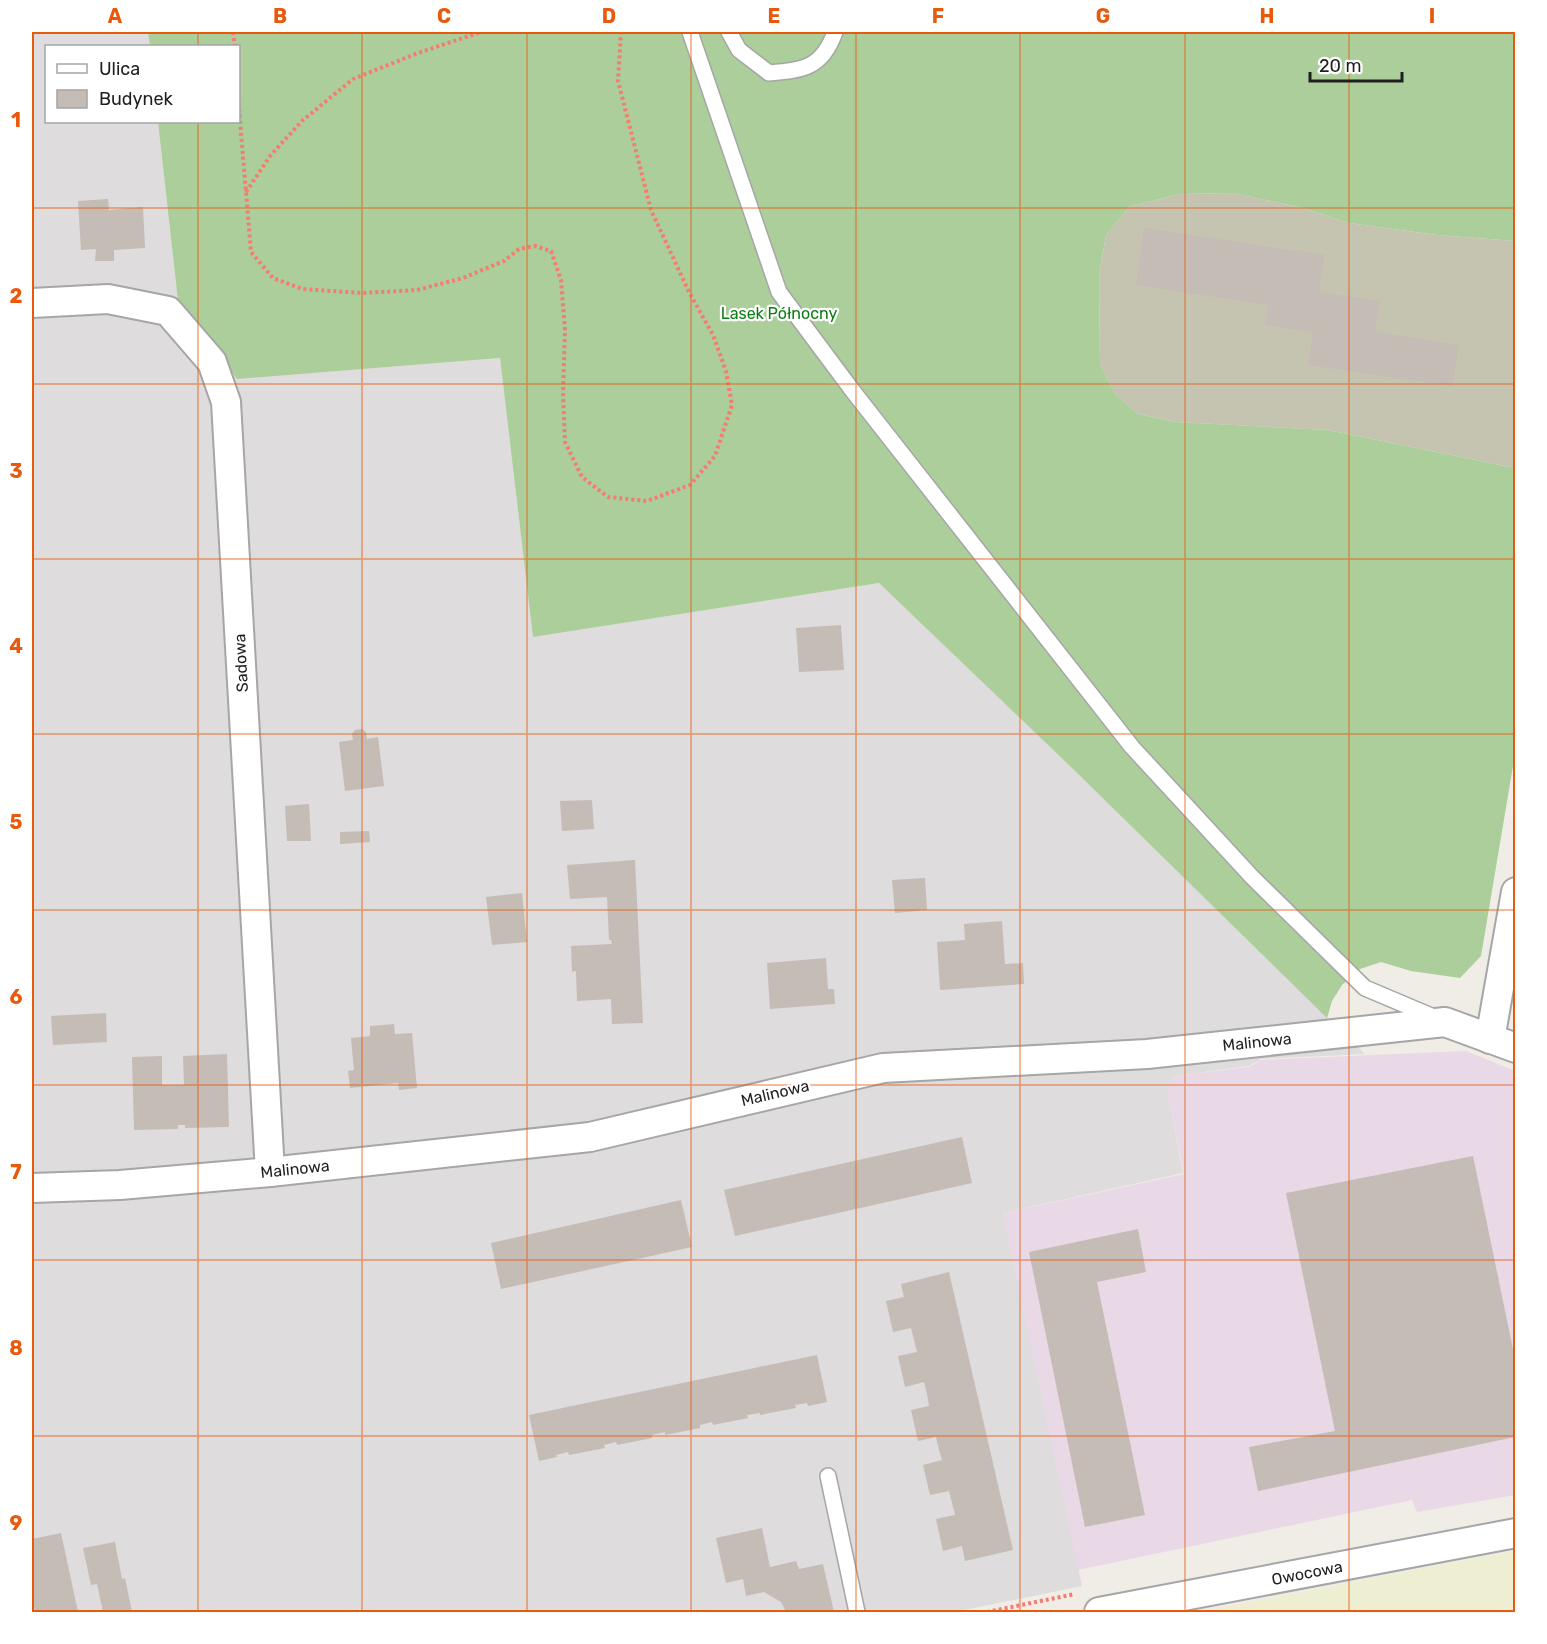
<svg xmlns="http://www.w3.org/2000/svg" width="1547" height="1644" viewBox="0 0 1547 1644" font-family="Rubik,sans-serif">
  <style>
    .residential { fill: #dedcdc }
    .industrial { fill: #e9d8e6 }
    .construction { fill: #c5c4b1 }
    .farmland { fill: #edeed2 }
    .forest { fill: #abce9b }
    .building { fill: #c5bcb5 }
    .lines { fill: none; stroke-linecap: round; stroke-linejoin: round }
    .lane-casing { stroke: #a6a6a6; stroke-width: 18 }
    .street-casing { stroke: #a6a6a6; stroke-width: 32 }
    .path { stroke: #f77b70; stroke-width: 4; stroke-dasharray: 3 3; stroke-linecap: butt }
    .lane { stroke: #fff; stroke-width: 15 }
    .street { stroke: #fff; stroke-width: 28 }
    .grid { fill: none; stroke: #e8590c; stroke-width: 1.5; stroke-opacity: 0.55 }
    .labels { text-anchor: middle; dominant-baseline: central; stroke-width: 4.5; stroke-linejoin: round; paint-order: stroke }
    .park-label { font-size: 16px; fill: #0e7d15; stroke: #fff }
    .street-label { font-size: 16px; fill: #1f1f1f; stroke: #fff }
    .neatline { fill: none; stroke: #e8590c; stroke-width: 2 }
    .grid-label { font-size: 20px; text-anchor: middle; font-weight: bold; fill: #e8590c }
  </style>
  <rect width="100%" height="100%" fill="#f0ece6"/>
  <polygon class="residential" points="32,32 148,32 150,46 46,46 46,122 158,122 178,301 237,379 500,358 533,637 879,583 1073,769 1365,1054 1261,1059 1249,1066 1174,1076 1167,1087 1183,1173 1003,1213 1082,1586 954,1612 32,1612"/>
  <polygon class="industrial" points="1466,1051 1515,1071 1515,1495 1417,1512 1412,1500 1078,1570 1003,1213 1184,1174 1167,1087 1174,1076 1249,1067 1261,1060"/>
  <polygon class="construction" points="1233,193 1303,208 1349,223 1437,235 1515,241 1515,468 1328,430 1176,422 1138,414 1116,395 1100,365 1099,275 1106,235 1129,207 1179,194"/>
  <polygon class="farmland" points="1515,1551 1515,1612 1198,1612"/>
  <polygon class="forest" points="148,32 1515,32 1515,241 1437,235 1349,223 1303,208 1233,193 1179,194 1129,207 1106,235 1099,275 1100,365 1116,395 1138,414 1176,422 1328,430 1515,468 1515,754 1481,956 1460,978 1411,971 1381,962 1360,969 1342,985 1332,1001 1327,1018 1073,769 879,583 533,637 500,358 237,379 178,301 158,122 238,122 238,46 150,46"/>
  <g class="building">
    <polygon points="108,199 109,210 143,207 145,248 114,250 114,261 95,261 96,249 81,250 78,201"/>
    <polygon points="1144,228 1325,255 1319,292 1380,301 1375,332 1459,345 1452,386 1308,365 1313,332 1265,325 1268,305 1136,285"/>
    <polygon points="841,625 844,670 799,672 796,628"/>
    <polygon points="362,729 366,732 367,739 378,737 384,786 345,791 339,742 353,740 352,734 355,730"/>
    <polygon points="592,800 594,829 562,831 560,801"/>
    <polygon points="309,804 311,841 287,841 285,806"/>
    <polygon points="369,831 370,842 340,844 340,832"/>
    <polygon points="635,860 643,1023 612,1024 611,999 577,1001 576,971 572,972 571,946 612,944 611,940 609,940 607,897 570,899 567,865"/>
    <polygon points="925,878 927,910 895,913 892,880"/>
    <polygon points="522,893 527,942 492,945 486,897"/>
    <polygon points="1002,921 1005,964 1023,963 1024,984 940,990 937,942 965,940 964,924"/>
    <polygon points="826,958 828,989 834,989 835,1004 770,1009 767,963"/>
    <polygon points="106,1013 107,1042 53,1045 51,1016"/>
    <polygon points="394,1024 395,1034 412,1033 417,1088 399,1090 398,1083 350,1088 348,1071 354,1070 351,1038 370,1036 370,1026"/>
    <polygon points="227,1054 229,1127 185,1128 185,1125 178,1125 178,1129 134,1130 132,1057 162,1056 162,1085 184,1085 183,1056"/>
    <polygon points="962,1137 972,1183 735,1236 724,1190"/>
    <polygon points="1473,1156 1515,1359 1515,1437 1258,1491 1249,1447 1335,1431 1286,1193"/>
    <polygon points="681,1200 692,1247 501,1289 491,1243"/>
    <polygon points="1138,1229 1146,1272 1097,1282 1145,1515 1085,1527 1029,1252"/>
    <polygon points="949,1272 1013,1550 965,1561 962,1546 943,1551 936,1519 955,1515 949,1491 930,1495 923,1465 942,1460 939,1450 936,1437 918,1441 911,1410 929,1406 927,1394 924,1382 905,1387 898,1356 917,1352 911,1328 893,1332 886,1301 904,1297 901,1284"/>
    <polygon points="817,1355 827,1402 808,1406 807,1403 795,1405 796,1408 760,1415 760,1413 747,1415 748,1418 713,1425 712,1422 700,1425 700,1428 665,1435 665,1432 652,1435 652,1438 617,1445 616,1442 604,1445 605,1448 569,1455 568,1452 556,1455 557,1457 539,1461 529,1415"/>
    <polygon points="762,1528 770,1567 796,1561 799,1569 823,1564 834,1612 786,1612 781,1602 764,1592 746,1596 743,1579 726,1583 716,1538"/>
    <polygon points="61,1533 78,1612 35,1612 32,1595 32,1539"/>
    <polygon points="115,1542 122,1579 125,1578 132,1612 103,1612 97,1584 91,1585 83,1548"/>
  </g>
  <g class="lines">
    <g class="lane-casing">
      <g id="lane">
        <polyline points="690,32 779,292 852,390 1132,747 1252,877 1365,988 1436,1018"/>
        <path d="M729 32 739 50 769 73C804 70 822 68 835 32"/>
        <polyline points="828,1476 857,1612"/>
      </g>
    </g>
    <g class="street-casing">
      <g id="street">
        <polyline points="32,303 108,299 168,311 212,362 226,402 270,1172"/>
        <polyline points="1490,1039 1516,892"/>
        <polyline points="32,1188 120,1185 270,1172 590,1137 883,1068 1147,1054 1445,1022 1516,1048"/>
        <polyline points="1099,1612 1516,1533"/>
      </g>
    </g>
    <g class="path">
      <polyline points="233,32 235,46"/>
      <polyline points="238,97 251,252 273,278 302,289 362,293 417,290 463,278 504,261 519,249 535,246 551,251 561,280 565,330 563,393 565,442 582,477 608,497 647,501 690,485 715,456 732,405 726,371 713,335 689,292 651,210 618,81 621,32"/>
      <polyline points="246,192 270,156 302,121 353,79 418,53 481,32"/>
      <polyline points="987,1612 1075,1594"/>
    </g>
    <use href="#lane" class="lane"/>
    <use href="#street" class="street"/>
  </g>
  <path class="grid" d="M198 32V46M362 32V1612M527 32V1612M691 32V1612M856 32V1612M1020 32V1612M1185 32V1612M1349 32V1612M198 122V1612M32 208H1516M32 384H1516M32 559H1516M32 734H1516M32 910H1516M32 1085H1516M32 1260H1516M32 1436H1516"/>
  <g class="labels">
    <g class="park-label">
      <text x="779" y="313">Lasek Północny</text>
    </g>
    <g class="street-label">
      <text transform="translate(241 663) rotate(-93)">Sadowa</text>
      <text transform="translate(1257 1042) rotate(-6)">Malinowa</text>
      <text transform="translate(775 1093) rotate(-13)">Malinowa</text>
      <text transform="translate(295 1169) rotate(-6)">Malinowa</text>
      <text transform="translate(1307 1573) rotate(-11)">Owocowa</text>
    </g>
  </g>
  <rect width="1547" height="1644" fill="none" stroke="#ffffff" stroke-width="66"/>
  <rect x="45" y="45" width="195" height="78" fill="#ffffff" stroke="#a5a5a5" stroke-width="1.5"/>
  <rect x="57" y="64" width="30" height="9" fill="#ffffff" stroke="#a5a5a5" stroke-width="1.5"/>
  <text x="99" y="75" font-size="18" fill="#1f1f1f">Ulica</text>
  <rect x="57" y="90" width="30" height="18" fill="#c5bcb5" stroke="#a5a5a5" stroke-width="1.5"/>
  <text x="99" y="105" font-size="18" fill="#1f1f1f">Budynek</text>
  <path d="M1310 72v9h92v-9" fill="none" stroke="#1f1f1f" stroke-width="3"/>
  <text x="1319" y="72" font-size="18" fill="#1f1f1f" stroke="#ffffff" stroke-width="4.5" paint-order="stroke">20 m</text>
  <rect x="33" y="33" width="1481" height="1578" class="neatline"/>
  <g class="grid-label">
    <text x="115" y="23">A</text>
    <text x="280" y="23">B</text>
    <text x="444" y="23">C</text>
    <text x="609" y="23">D</text>
    <text x="774" y="23">E</text>
    <text x="938" y="23">F</text>
    <text x="1103" y="23">G</text>
    <text x="1267" y="23">H</text>
    <text x="1432" y="23">I</text>
    <text x="16" y="127">1</text>
    <text x="16" y="303">2</text>
    <text x="16" y="478">3</text>
    <text x="16" y="653">4</text>
    <text x="16" y="829">5</text>
    <text x="16" y="1004">6</text>
    <text x="16" y="1179">7</text>
    <text x="16" y="1355">8</text>
    <text x="16" y="1530">9</text>
  </g>
</svg>
